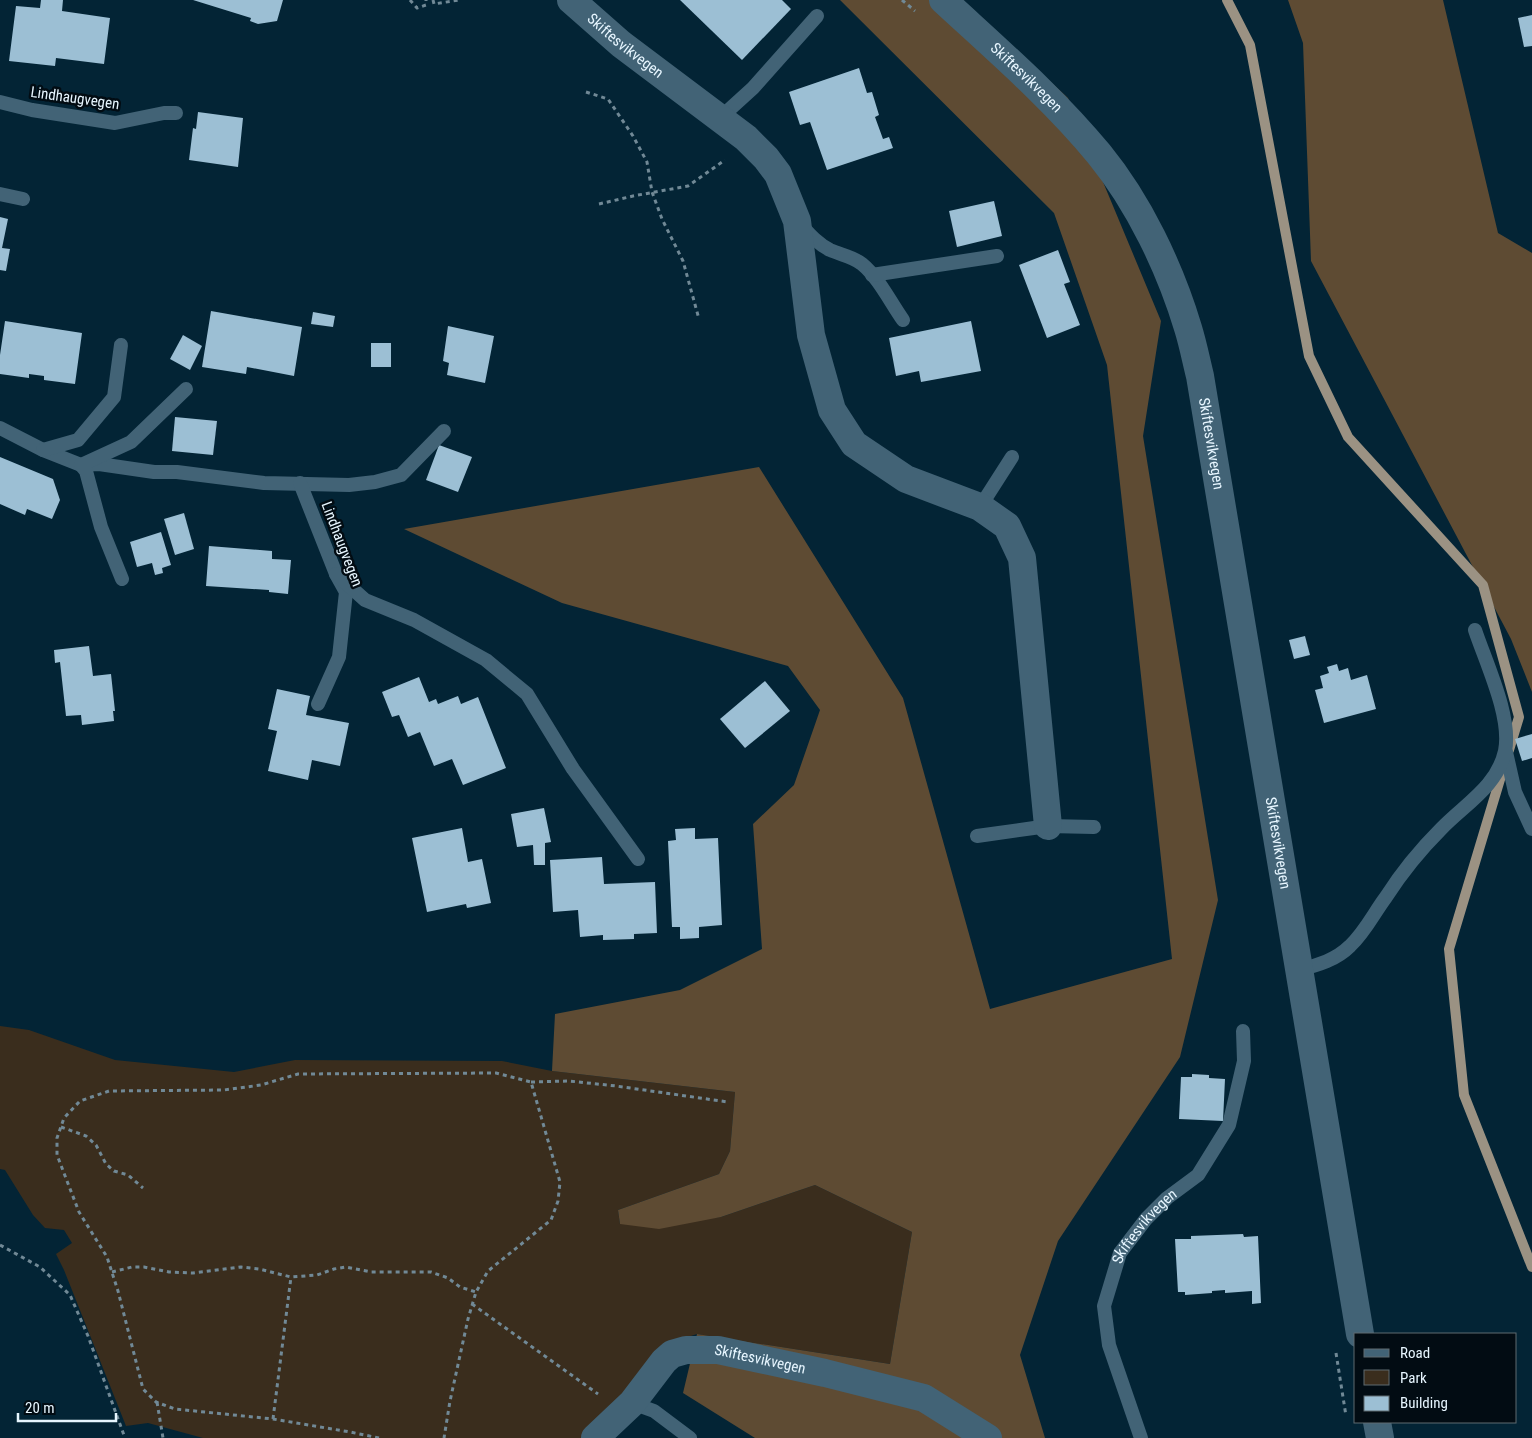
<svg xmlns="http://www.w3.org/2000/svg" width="1532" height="1438" viewBox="0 0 1532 1438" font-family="'Roboto Condensed',sans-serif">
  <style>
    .green { fill: #3a2d1d }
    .forest { fill: #5e4b33 }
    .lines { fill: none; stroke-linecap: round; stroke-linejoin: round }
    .stream { stroke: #9b9283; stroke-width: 10 }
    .building { fill: #9cbfd4 }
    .path { stroke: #718996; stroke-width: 3; stroke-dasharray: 4 4; stroke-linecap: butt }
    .service { stroke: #426376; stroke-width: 14 }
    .minor { stroke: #426376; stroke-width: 28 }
    .secondary { stroke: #426376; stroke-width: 28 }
    .labels { text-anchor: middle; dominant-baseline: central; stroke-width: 5; stroke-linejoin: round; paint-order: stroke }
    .street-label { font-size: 15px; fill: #e7f6ff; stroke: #020c13 }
  </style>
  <rect width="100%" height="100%" fill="#032435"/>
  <polygon class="green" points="0,1026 29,1030 115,1060 234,1072 295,1060 502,1061 552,1071 735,1092 730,1151 719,1174 618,1210 620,1224 721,1217 815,1185 912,1232 890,1364 697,1334 663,1345 587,1438 203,1438 148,1423 126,1426 64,1270 56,1254 72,1243 64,1230 45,1228 33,1215 5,1170 0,1169"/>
  <g class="forest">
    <polygon points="840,0 963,0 1068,98 1161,321 1143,436 1218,900 1180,1057 1058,1241 1020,1355 1045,1438 755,1438 683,1393 697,1334 890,1364 912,1232 815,1185 721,1217 659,1229 620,1224 618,1210 719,1174 730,1151 735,1092 552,1071 555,1014 680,990 762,949 753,824 794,785 820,710 788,666 562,603 404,529 759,467 903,698 990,1009 1172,959 1107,365 1054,213"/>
    <polygon points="1288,0 1443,0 1498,233 1532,253 1532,692 1511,639 1311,261 1303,43"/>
  </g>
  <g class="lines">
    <g class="stream">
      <polyline points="1227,0 1250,45 1309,356 1348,437 1483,585 1519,717 1509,750"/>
      <polyline points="1504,766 1449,949 1464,1095 1532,1267"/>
    </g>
  </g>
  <g class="building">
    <polygon points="41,0 63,0 62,11 110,18 104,64 56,58 55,66 9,61 16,6 40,8"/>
    <polygon points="193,0 283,0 277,21 258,24 250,21 251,18"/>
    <polygon points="680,0 782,0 791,9 742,60"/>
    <polygon points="1532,15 1532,46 1524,47 1518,18"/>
    <polygon points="859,68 867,93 872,92 879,115 875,117 883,139 889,137 893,148 827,170 810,122 800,125 789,92"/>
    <polygon points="198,112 243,118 238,167 189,160 193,128 196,129"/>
    <polygon points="994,201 1002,236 957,247 949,211"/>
    <polygon points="0,217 8,219 2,248 10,249 6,271 0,270"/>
    <polygon points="1058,250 1070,282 1064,284 1080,325 1047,338 1019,265"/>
    <polygon points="211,311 302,327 294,376 247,367 246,374 202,367"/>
    <polygon points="313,312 335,316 333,327 311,324"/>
    <polygon points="5,321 82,333 75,384 44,380 44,376 29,374 29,378 0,374 0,355"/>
    <polygon points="971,321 981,371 921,382 919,371 896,376 889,338"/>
    <polygon points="448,326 494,336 485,383 447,375 449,363 443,361"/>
    <polygon points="183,335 202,346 190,370 170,359"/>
    <rect x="371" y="343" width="20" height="24"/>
    <polygon points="175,417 217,421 213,455 172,451"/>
    <polygon points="439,445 472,457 458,492 426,480"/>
    <polygon points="0,457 53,479 60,500 52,519 27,509 25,515 0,504"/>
    <polygon points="184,513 194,549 175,555 164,519"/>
    <polygon points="161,532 171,565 162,568 163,573 155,575 152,563 137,567 130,542"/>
    <polygon points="209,546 272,551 272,559 291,560 288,594 269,592 269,590 206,586"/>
    <polygon points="1305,636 1310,655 1294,659 1289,640"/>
    <polygon points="89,646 93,676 111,674 115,711 113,711 114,721 82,725 81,715 66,716 60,662 55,663 54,650"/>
    <polygon points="1337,664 1339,671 1348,668 1351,680 1367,675 1376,709 1324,723 1315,690 1323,688 1320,676 1329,673 1327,667"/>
    <polygon points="419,677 429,702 436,699 438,704 458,696 461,704 478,697 506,768 463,785 452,759 434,766 420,732 408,737 399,715 392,717 382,692"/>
    <polygon points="765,681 790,711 745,748 720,719"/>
    <polygon points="277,689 310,696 306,715 349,723 340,766 312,760 308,780 268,771 277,731 268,729"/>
    <polygon points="1532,734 1532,758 1522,761 1515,739"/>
    <polygon points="544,808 551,842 545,843 545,865 534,865 533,845 517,847 511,814"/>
    <polygon points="462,828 468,862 482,859 491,903 467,908 466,904 427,912 412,838"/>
    <polygon points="695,828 695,839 718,838 722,925 699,927 699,938 680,939 680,927 672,927 668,841 676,840 675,829"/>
    <polygon points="602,857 604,884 655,882 657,933 634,934 634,939 603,940 603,935 580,937 578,910 553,912 550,860"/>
    <polygon points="1192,1074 1209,1075 1209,1078 1225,1079 1223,1121 1179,1119 1181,1077 1192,1077"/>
    <polygon points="1243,1234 1244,1237 1258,1236 1261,1303 1252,1304 1252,1291 1225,1293 1225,1290 1212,1291 1212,1293 1185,1295 1185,1292 1178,1292 1175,1239 1191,1239 1191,1236"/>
  </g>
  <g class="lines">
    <g class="path">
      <polyline points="410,0 417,8 426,5 426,0"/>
      <polyline points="433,0 434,4 459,0"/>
      <polyline points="902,0 915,11"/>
      <polyline points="586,92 608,99 633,136 647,162 652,192 662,219 683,261 699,319"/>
      <polyline points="599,204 633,196 688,186 725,160"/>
      <polyline points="531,1082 569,1081 616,1086 728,1102"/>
      <polyline points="61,1127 86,1136 96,1145 106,1164 114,1171 128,1175 143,1188"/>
      <polyline points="0,1245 40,1267 70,1295 88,1336 125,1438"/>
      <polyline points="112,1272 132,1267 144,1267 169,1272 193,1273 241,1267 259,1269 291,1277 317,1275 334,1269 346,1267 371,1272 431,1272 448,1278 460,1287 476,1292"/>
      <polyline points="472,1304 598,1394"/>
      <polyline points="1336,1353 1346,1416"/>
      <polyline points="157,1402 163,1438"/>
      <polyline points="273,1419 291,1277"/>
      <polyline points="379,1438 350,1432 273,1419 175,1409 156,1402 143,1389 118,1291 107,1257 79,1212 57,1155 57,1138 64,1118 80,1101 109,1091 224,1090 261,1085 298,1074 496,1073 531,1082 560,1182 558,1201 551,1220 488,1271 476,1292 468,1319 450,1401 444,1438"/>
    </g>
    <g class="service">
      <polyline points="0,102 32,110 115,123 164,113 176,113"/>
      <polyline points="720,118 753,88 817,16"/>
      <polyline points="0,194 23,199"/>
      <path d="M801 225C810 235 818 244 830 250 841 255 852 256 862 264 878 277 891 303 903 320"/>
      <polyline points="872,275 997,256"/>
      <polyline points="0,428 43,450 81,465 99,464 154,472 177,472 264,483 349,485 375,482 401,475 444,431"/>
      <polyline points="43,450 78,440 114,397 121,345"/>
      <polyline points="300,483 336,574 346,592 339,657 318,704"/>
      <polyline points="980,507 1012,457"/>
      <polyline points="336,574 365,600 414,620 486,660 527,694 573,769 638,859"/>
      <polyline points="122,579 101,527 86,471 81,465 131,442 186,389"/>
      <polyline points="1506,752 1515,792 1532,829"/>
      <polyline points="977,836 1048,826 1094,827"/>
      <path d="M1299 970C1318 965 1336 960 1350 946 1365 932 1374 913 1386 897 1402 872 1420 850 1441 829 1465 804 1497 787 1505 751 1512 717 1486 663 1475 630"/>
      <polyline points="632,1403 654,1411 690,1438"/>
      <path id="s1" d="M1141 1438 1109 1345 1104 1306 1120 1253 1146 1219 1167 1198 1198 1175 1229 1125 1244 1061 1243 1031"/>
    </g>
    <g class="minor">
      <path id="s2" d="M571 0 621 44 746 138 766 158 778 174 797 221 811 335 832 410 854 444 906 479 980 507 1007 526 1022 558 1048 826"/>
      <path id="s3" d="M595 1438 632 1403 664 1361 672 1354 686 1350H718L825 1373 924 1398 988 1438"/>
    </g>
    <g class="secondary">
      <path id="s4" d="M943 0C996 49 1053 98 1099 154 1139 203 1170 268 1188 328 1193 344 1196 360 1200 376L1360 1334"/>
      <polyline points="1377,1422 1380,1438"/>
    </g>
  </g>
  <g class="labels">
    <g class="street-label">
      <text stroke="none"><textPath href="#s2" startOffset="71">Skiftesvikvegen</textPath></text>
      <text stroke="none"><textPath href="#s4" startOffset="114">Skiftesvikvegen</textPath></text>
      <text transform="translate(75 98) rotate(8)">Lindhaugvegen</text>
      <text stroke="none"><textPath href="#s4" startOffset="534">Skiftesvikvegen</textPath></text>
      <text transform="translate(342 544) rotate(69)">Lindhaugvegen</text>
      <text stroke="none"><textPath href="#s4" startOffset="939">Skiftesvikvegen</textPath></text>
      <text stroke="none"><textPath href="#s1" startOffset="229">Skiftesvikvegen</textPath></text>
      <text stroke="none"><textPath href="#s3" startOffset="204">Skiftesvikvegen</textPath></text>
    </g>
  </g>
  <rect x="1354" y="1333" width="162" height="90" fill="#020c13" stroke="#5e6a71"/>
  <rect x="1364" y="1349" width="25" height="8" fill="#426376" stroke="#5e6a71"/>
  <text x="1400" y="1358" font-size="15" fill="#e7f6ff">Road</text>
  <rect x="1364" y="1370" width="25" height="15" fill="#3a2d1d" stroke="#5e6a71"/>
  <text x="1400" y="1383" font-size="15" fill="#e7f6ff">Park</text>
  <rect x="1364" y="1396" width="25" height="15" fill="#9cbfd4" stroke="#5e6a71"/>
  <text x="1400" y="1408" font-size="15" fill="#e7f6ff">Building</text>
  <path d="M18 1413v8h98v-8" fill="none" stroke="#e7f6ff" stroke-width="2.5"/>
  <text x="25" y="1413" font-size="15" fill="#e7f6ff" stroke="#020c13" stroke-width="4" paint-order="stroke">20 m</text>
</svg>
